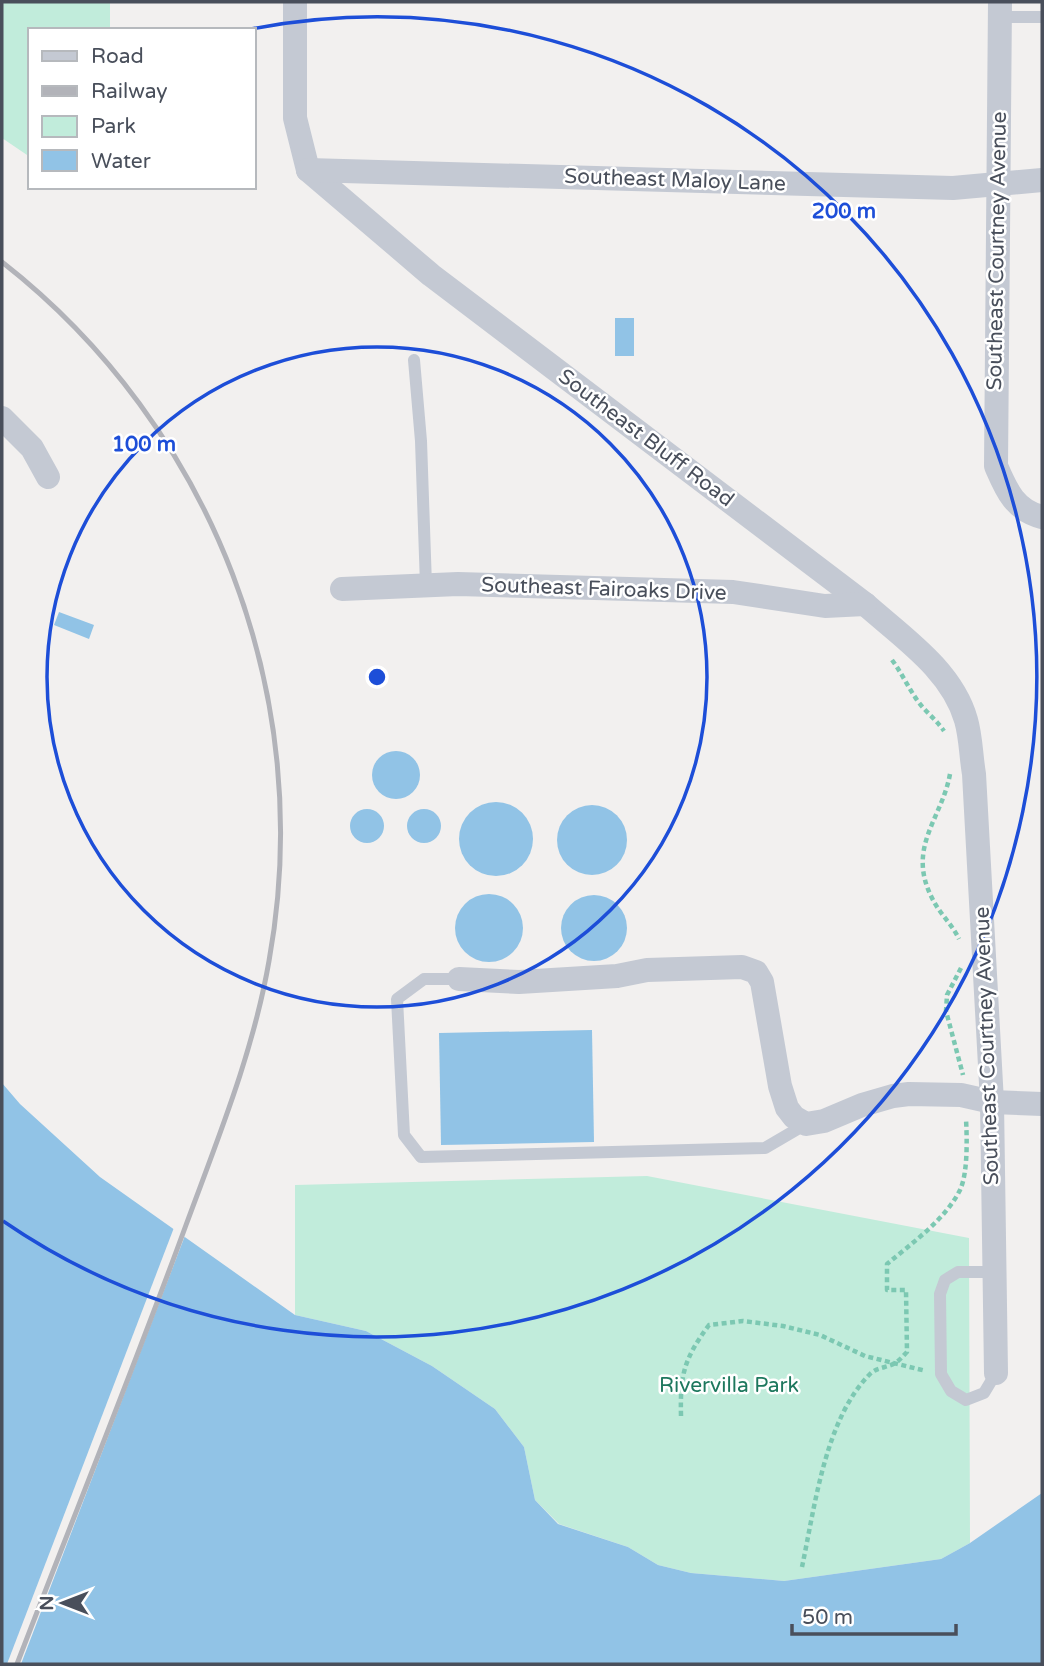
<svg xmlns="http://www.w3.org/2000/svg" width="1044" height="1666" viewBox="0 0 1044 1666" font-family="'Varela Round',sans-serif">
  <style>
    .green { fill: #c1ecdb }
    .water { fill: #91c3e6 }
    .pier { fill: #f2f0ef }
    .lines { fill: none; stroke-linecap: round; stroke-linejoin: round }
    .path { stroke: #7cc8b2; stroke-width: 4.5; stroke-dasharray: 5 3.5; stroke-linecap: butt }
    .service { stroke: #c4c9d3; stroke-width: 12 }
    .minor { stroke: #c4c9d3; stroke-width: 24 }
    .rail { stroke: #b2b3b9; stroke-width: 5 }
    .ring { fill: none; stroke: #1d4ed8; stroke-width: 3.5 }
    .labels { text-anchor: middle; dominant-baseline: central; stroke-width: 5; stroke-linejoin: round; paint-order: stroke }
    .street-label { font-size: 21px; fill: #494f5b; stroke: #fff }
    .park-label { font-size: 21px; fill: #1e785e; stroke: #fff }
    .centre { fill: #1d4ed8; stroke: #fff; stroke-width: 3.5 }
    .ring-label { font-size: 21px; text-anchor: middle; font-weight: bold; fill: #1d4ed8; stroke: #fff; stroke-width: 5; stroke-linejoin: round; paint-order: stroke }
  </style>
  <rect width="100%" height="100%" fill="#f2f0ef"/>
  <g class="green">
    <polygon points="2,2 110,2 110,30 30,30 30,157 2,138"/>
    <polygon points="647,1176 969,1238 970,1543 941,1559 784,1581 691,1573 658,1565 628,1547 559,1524 535,1500 524,1447 495,1409 432,1366 366,1331 295,1315 295,1185"/>
  </g>
  <g class="water">
    <rect x="615" y="318" width="19" height="38"/>
    <polygon points="59,612 94,625 89,639 54,625"/>
    <circle cx="396" cy="775" r="24"/>
    <circle cx="496" cy="839" r="37"/>
    <circle cx="592" cy="840" r="35"/>
    <circle cx="424" cy="826" r="17"/>
    <circle cx="367" cy="826" r="17"/>
    <circle cx="489" cy="928" r="34"/>
    <circle cx="594" cy="928" r="33"/>
    <polygon points="592,1030 594,1142 441,1145 439,1033"/>
    <polygon points="2,1083 20,1104 100,1177 295,1315 366,1331 432,1366 495,1409 524,1447 535,1500 558,1524 628,1547 658,1565 691,1573 784,1581 941,1559 970,1543 1042,1493 1042,1664 2,1664"/>
  </g>
  <polygon class="pier" points="175,1225 186,1233 21,1664 7,1664"/>
  <g class="lines">
    <g class="path">
      <path d="M892 660C901 672 907 685 915 697 923 710 935 718 944 731"/>
      <path d="M950 774C942 819 906 847 932 898 939 913 952 924 959 939"/>
      <polyline points="961,968 947,995 946,1011 963,1075"/>
      <path d="M681 1416C680 1374 684 1359 709 1325L743 1321 783 1326 820 1335 865 1356 926 1371"/>
      <path d="M802 1567C815 1506 825 1419 870 1374 877 1367 887 1368 895 1363 899 1361 903 1356 907 1352L906 1290H887V1264C912 1243 945 1220 960 1190 968 1173 967 1138 966 1119"/>
    </g>
    <g class="service">
      <polyline points="1000,17 1042,17"/>
      <polyline points="414,360 421,441 426,585"/>
      <polyline points="459,979 424,979 397,999 404,1135 421,1157 765,1148 806,1124"/>
      <polyline points="994,1272 958,1272 945,1280 940,1294 941,1374 951,1391 966,1400 984,1393 996,1373"/>
    </g>
    <g class="minor">
      <polyline points="295,2 295,118 308,170"/>
      <path d="M1000 2 996 466C1006 489 1014 510 1042 517"/>
      <path d="M308 170 431 275 865 604C902 637 952 670 966 720 971 737 971 757 974 774L992 1102 996 1373"/>
      <polyline points="308,170 953,188 1042,180"/>
      <polyline points="2,418 32,448 48,477"/>
      <polyline points="342,589 458,584 733,592 825,606 865,604"/>
      <polyline points="459,979 519,982 617,976 647,970 742,967 756,972 762,982 780,1086 787,1108 794,1117 806,1124 824,1121 862,1105 893,1096 909,1094 961,1095 992,1102 1042,1104"/>
    </g>
    <path class="rail" d="M2 262C213 427 317 697 269 961 253 1053 218 1138 186 1225 132 1373 73 1518 17 1664"/>
  </g>
  <g class="ring">
    <circle cx="377" cy="677" r="330"/>
    <path d="M251 29A660 660 0 1 1 3 1221"/>
  </g>
  <g class="labels">
    <g class="street-label">
      <text transform="translate(675 180) rotate(2)">Southeast Maloy Lane</text>
      <text transform="translate(997 251) rotate(-89)">Southeast Courtney Avenue</text>
      <text transform="translate(646 438) rotate(37)">Southeast Bluff Road</text>
      <text transform="translate(604 589) rotate(2)">Southeast Fairoaks Drive</text>
      <text transform="translate(987 1046) rotate(-92)">Southeast Courtney Avenue</text>
    </g>
    <g class="park-label">
      <text x="729" y="1385">Rivervilla Park</text>
    </g>
  </g>
  <circle cx="377" cy="677" r="10" class="centre"/>
  <g class="ring-label">
    <text x="844" y="218">200 m</text>
    <text x="144" y="451">100 m</text>
  </g>
  <rect width="1044" height="1666" fill="none" stroke="#494f5b" stroke-width="7"/>
  <rect x="28" y="28" width="228" height="161" fill="#ffffff" stroke="#b6b9bd" stroke-width="2"/>
  <rect x="42" y="51" width="35" height="10" fill="#c4c9d3" stroke="#b6b9bd" stroke-width="2"/>
  <text x="91" y="63" font-size="21" fill="#494f5b">Road</text>
  <rect x="42" y="86" width="35" height="10" fill="#b2b3b9" stroke="#b6b9bd" stroke-width="2"/>
  <text x="91" y="98" font-size="21" fill="#494f5b">Railway</text>
  <rect x="42" y="116" width="35" height="21" fill="#c1ecdb" stroke="#b6b9bd" stroke-width="2"/>
  <text x="91" y="133" font-size="21" fill="#494f5b">Park</text>
  <rect x="42" y="150" width="35" height="21" fill="#91c3e6" stroke="#b6b9bd" stroke-width="2"/>
  <text x="91" y="168" font-size="21" fill="#494f5b">Water</text>
  <g transform="translate(63 1603) rotate(270)" stroke="#ffffff" stroke-width="5" paint-order="stroke">
  <path d="M0-5L12 26L0 18L-12 26Z" fill="#494f5b"/>
  <text y="-10" font-size="19" font-weight="bold" text-anchor="middle" fill="#494f5b">N</text>
  </g>
  <path d="M792 1624v10h164v-10" fill="none" stroke="#494f5b" stroke-width="3.5"/>
  <text x="802" y="1624" font-size="21" fill="#494f5b" stroke="#ffffff" stroke-width="5" paint-order="stroke">50 m</text>
</svg>
